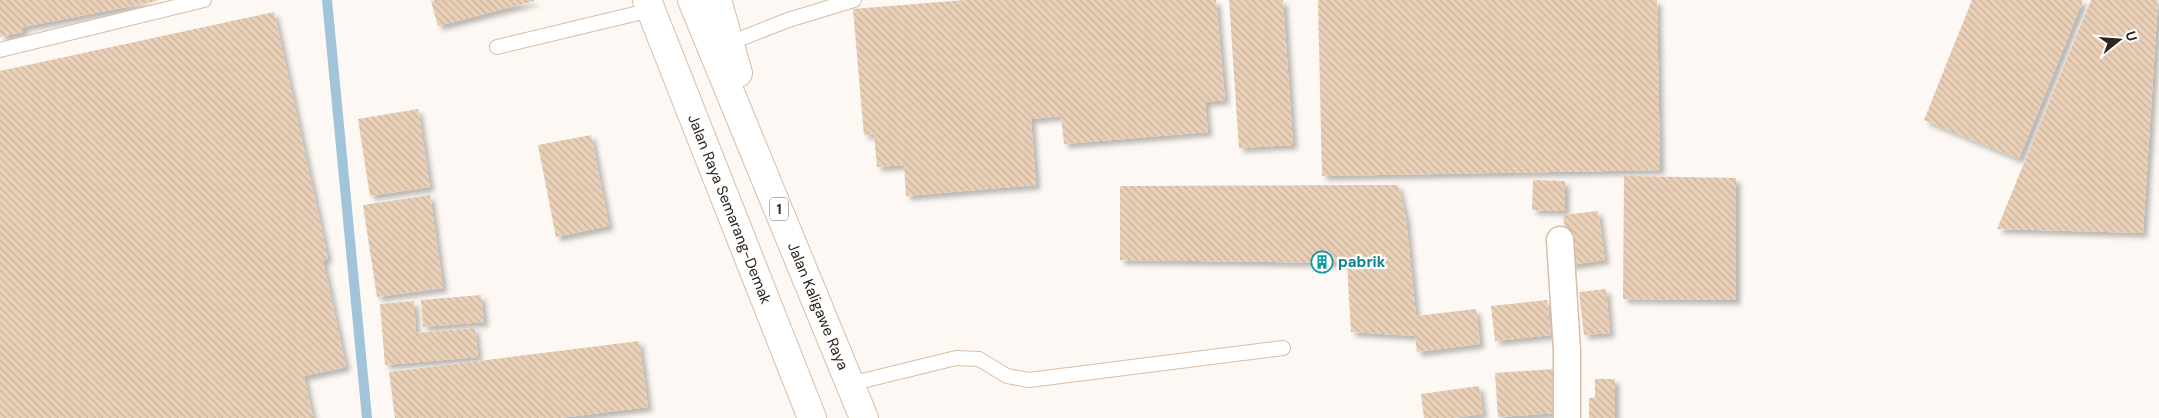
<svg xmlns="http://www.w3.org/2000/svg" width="2159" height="418" viewBox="0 0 2159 418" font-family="'DM Sans',sans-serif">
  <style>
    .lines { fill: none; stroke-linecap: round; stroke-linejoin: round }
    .stream { stroke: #a1c4db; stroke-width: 10 }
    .building { fill: url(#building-back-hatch); filter: url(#shadow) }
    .service-casing { stroke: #d7bea6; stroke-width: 16 }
    .minor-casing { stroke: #d7bea6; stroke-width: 29 }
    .trunk-casing { stroke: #d7bea6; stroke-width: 30 }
    .service { stroke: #fff; stroke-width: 14 }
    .minor { stroke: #fff; stroke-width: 26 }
    .trunk { stroke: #fff; stroke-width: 28 }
    .labels { text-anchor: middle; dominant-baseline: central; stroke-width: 4.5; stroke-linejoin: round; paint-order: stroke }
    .shield { fill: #fff; stroke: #6d6660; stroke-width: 1 }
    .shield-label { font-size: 14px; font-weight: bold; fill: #2f251c }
    .street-label { font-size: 15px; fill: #2f251c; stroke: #fff }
    .culture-label { font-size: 15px; font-weight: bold; fill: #0d838f; stroke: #fff; text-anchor: start }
  </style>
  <defs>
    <pattern id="building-back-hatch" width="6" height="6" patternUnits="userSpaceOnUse" patternTransform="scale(1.25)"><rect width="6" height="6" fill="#e9d0b7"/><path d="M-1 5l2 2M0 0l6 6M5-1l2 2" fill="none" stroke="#c8b29d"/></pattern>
    <filter id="shadow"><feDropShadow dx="4.5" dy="4.5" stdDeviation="2.5" flood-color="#0004"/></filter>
  </defs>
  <rect width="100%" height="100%" fill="#fdf8f3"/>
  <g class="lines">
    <polyline class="stream" points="327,0 367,418"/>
  </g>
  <g class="building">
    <polygon points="0,0 157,0 157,1 23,27 23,32 0,37"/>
    <polygon points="436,0 534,0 534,1 438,26 431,1"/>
    <polygon points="965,0 1216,0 1225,100 1205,102 1208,132 1064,144 1061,116 1031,119 1036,185 906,196 904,165 877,167 874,134 864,135 853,9"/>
    <polygon points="1229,0 1283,0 1293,145 1239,148"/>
    <polygon points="1318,0 1657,0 1660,170 1322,176"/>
    <polygon points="1972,0 2083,0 2019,159 1924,120"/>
    <polygon points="2091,0 2158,0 2143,233 1997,229"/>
    <polygon points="274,12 328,259 323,260 346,367 304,376 313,418 0,418 0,71"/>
    <polygon points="418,109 430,187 370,196 358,119"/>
    <polygon points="591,135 609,226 556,237 538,145"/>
    <polygon points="1624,176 1736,178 1736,300 1623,299"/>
    <polygon points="1533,180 1565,181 1565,211 1532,210"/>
    <polygon points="1398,185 1406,219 1416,316 1476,309 1480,344 1417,352 1415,336 1351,332 1347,263 1120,260 1120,186"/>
    <polygon points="430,195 443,288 377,297 363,205"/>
    <polygon points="1598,211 1605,260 1570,265 1563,215"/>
    <polygon points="1606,289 1610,333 1584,335 1579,292"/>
    <polygon points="481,295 484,322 423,327 421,300"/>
    <polygon points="1547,300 1551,335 1495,341 1491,306"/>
    <polygon points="414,301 416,333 475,328 478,357 385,365 380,304"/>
    <polygon points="639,341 648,407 560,418 395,418 389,372"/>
    <polygon points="1554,369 1557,413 1498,417 1495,373"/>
    <polygon points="1595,379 1615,379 1615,418 1589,418 1589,398 1595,398"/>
    <polygon points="1479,386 1483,414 1454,418 1424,418 1421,394"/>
  </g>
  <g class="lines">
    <g class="service-casing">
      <g id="service">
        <polyline points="730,43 788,20 854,0"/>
        <polyline points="497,47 651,10"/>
        <polyline points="0,50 204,0"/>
        <polyline points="850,384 956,358 979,359 1007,376 1029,380 1283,348"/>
      </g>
    </g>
    <g class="minor-casing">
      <polyline id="minor" points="1560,240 1567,350 1567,418"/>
    </g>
    <g class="trunk-casing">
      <g id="trunk">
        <path id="s1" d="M647 0 812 418"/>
        <path id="s2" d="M692 0 864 418"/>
        <polyline points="717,0 738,73"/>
      </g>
    </g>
    <use href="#service" class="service"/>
    <use href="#minor" class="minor"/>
    <use href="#trunk" class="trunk"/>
  </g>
  <defs>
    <g id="building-ring" transform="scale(1.125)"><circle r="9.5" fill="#fff" stroke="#0f9aa8" stroke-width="1.5"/><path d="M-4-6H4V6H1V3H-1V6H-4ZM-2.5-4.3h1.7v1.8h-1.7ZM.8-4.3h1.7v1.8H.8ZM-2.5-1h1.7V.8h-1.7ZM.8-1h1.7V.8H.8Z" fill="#0f9aa8"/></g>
  </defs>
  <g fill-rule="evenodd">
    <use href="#building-ring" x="1322" y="262"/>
  </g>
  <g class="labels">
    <rect class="shield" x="770" y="197.5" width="18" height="23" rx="4"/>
    <g class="shield-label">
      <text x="779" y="209">1</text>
    </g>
    <g class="street-label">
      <text stroke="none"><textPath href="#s1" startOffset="225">Jalan Raya Semarang-Demak</textPath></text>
      <text stroke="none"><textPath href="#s2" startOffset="331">Jalan Kaligawe Raya</textPath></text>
    </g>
    <g class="culture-label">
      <text x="1338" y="262">pabrik</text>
    </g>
  </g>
  <g transform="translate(2119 40) rotate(73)" stroke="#ffffff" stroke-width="4" paint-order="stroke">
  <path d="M0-4L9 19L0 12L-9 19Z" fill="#2f251c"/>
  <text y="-8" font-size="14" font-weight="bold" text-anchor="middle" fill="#2f251c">U</text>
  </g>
</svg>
